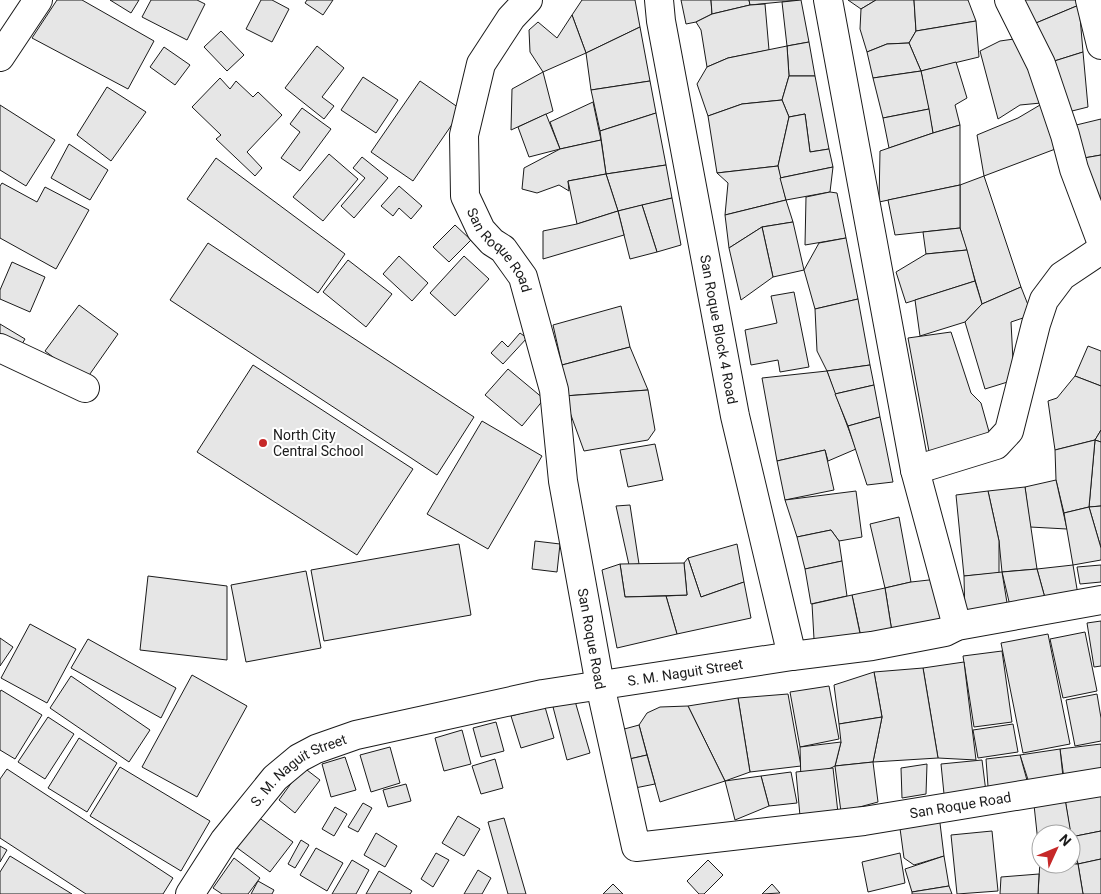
<svg xmlns="http://www.w3.org/2000/svg" width="1101" height="894" viewBox="0 0 1101 894" font-family="Roboto,sans-serif">
  <style>
    .building { fill: #e6e6e6; stroke: #1a1a1a }
    .lines { fill: none; stroke-linecap: round; stroke-linejoin: round }
    .street-casing { stroke: #1a1a1a; stroke-width: 30 }
    .street { stroke: #fff; stroke-width: 28 }
    .poi-dot { fill: #c62828; stroke: #fff; stroke-width: 2 }
    .labels { text-anchor: middle; dominant-baseline: central; stroke-width: 4; stroke-linejoin: round; paint-order: stroke }
    .street-label { font-size: 14px; fill: #1a1a1a; stroke: #fff }
    .poi-label { font-size: 14px; fill: #1a1a1a; stroke: #fff; text-anchor: start }
  </style>
  <rect width="100%" height="100%" fill="#fff"/>
  <g class="building">
    <polygon points="57,0 82,0 154,41 128,89 32,38"/>
    <polygon points="110,0 139,0 131,13"/>
    <polygon points="151,0 197,0 205,4 187,40 142,17"/>
    <polygon points="261,0 272,0 289,9 272,42 246,29"/>
    <polygon points="307,0 333,0 323,15 305,3"/>
    <polygon points="582,0 635,0 640,27 586,53 572,15"/>
    <polygon points="681,0 711,0 712,14 696,22 686,24"/>
    <polygon points="711,0 749,0 750,5 712,14"/>
    <polygon points="749,0 801,0 750,5"/>
    <polygon points="801,0 809,42 787,46 782,2"/>
    <polygon points="848,0 876,0 861,9"/>
    <polygon points="876,0 914,0 916,31 909,43 887,44 867,52 860,29 861,9"/>
    <polygon points="914,0 968,0 976,21 916,31"/>
    <polygon points="1022,0 1079,0 1079,5 1036,23 1025,18"/>
    <polygon points="765,4 769,50 728,58 707,67 701,30 696,22 712,14 750,5"/>
    <polygon points="1079,5 1083,52 1048,63 1036,23"/>
    <polygon points="572,15 586,53 543,72 530,52 529,30 538,22 557,38"/>
    <polygon points="976,21 979,57 921,71 909,43 916,31"/>
    <polygon points="640,27 650,81 591,90 586,53"/>
    <polygon points="221,31 244,55 227,71 204,47"/>
    <polygon points="1021,38 1041,103 1020,105 998,119 980,51 1000,41"/>
    <polygon points="809,42 815,76 789,76 787,46"/>
    <polygon points="909,43 921,71 873,78 867,52 887,44"/>
    <polygon points="317,46 344,68 322,97 334,106 324,119 285,88"/>
    <polygon points="787,46 789,76 782,100 742,104 708,116 697,84 707,67 728,58"/>
    <polygon points="164,47 190,65 175,85 150,67"/>
    <polygon points="1083,52 1088,107 1064,113 1048,63"/>
    <polygon points="956,62 967,98 955,105 960,125 933,133 921,71"/>
    <polygon points="921,71 929,109 883,118 873,78"/>
    <polygon points="543,72 553,111 511,130 512,89"/>
    <polygon points="789,76 815,76 829,149 810,152 805,114 789,117 782,100"/>
    <polygon points="363,77 398,100 376,133 341,110"/>
    <polygon points="220,78 230,89 236,81 253,97 258,92 282,115 247,152 262,168 255,176 216,139 221,135 192,107"/>
    <polygon points="420,81 462,110 413,181 371,152"/>
    <polygon points="650,81 656,113 600,131 591,90"/>
    <polygon points="107,87 146,112 111,161 77,135"/>
    <polygon points="782,100 789,117 778,166 717,173 708,116 742,104"/>
    <polygon points="593,102 601,140 560,149 550,122"/>
    <polygon points="1049,103 1058,148 984,176 977,135 1018,118 1040,105"/>
    <polygon points="0,105 55,140 26,186 0,170"/>
    <polygon points="302,108 331,129 300,171 281,158 300,132 290,124"/>
    <polygon points="929,109 933,133 889,148 883,118"/>
    <polygon points="656,113 666,165 606,174 600,131"/>
    <polygon points="546,114 560,149 529,157 518,127"/>
    <polygon points="805,114 810,152 829,149 833,167 780,178 778,166 789,117"/>
    <polygon points="1101,119 1101,155 1084,158 1068,127"/>
    <polygon points="960,125 960,185 879,202 880,151 933,133"/>
    <polygon points="601,140 606,174 568,181 569,191 559,185 537,193 522,189 524,168 560,149"/>
    <polygon points="69,144 108,170 90,200 51,178"/>
    <polygon points="329,154 358,179 323,221 293,197"/>
    <polygon points="1101,155 1101,203 1084,158"/>
    <polygon points="362,157 388,178 354,218 341,206 365,178 353,168"/>
    <polygon points="216,158 345,254 318,293 187,199"/>
    <polygon points="666,165 672,198 618,211 606,174"/>
    <polygon points="778,166 786,200 725,215 728,183 717,173"/>
    <polygon points="833,167 830,192 786,200 780,178"/>
    <polygon points="606,174 618,211 577,224 568,181"/>
    <polygon points="984,176 1021,287 982,304 960,228 960,185"/>
    <polygon points="2,183 37,202 45,187 89,210 56,269 0,238 0,186"/>
    <polygon points="960,185 960,228 895,235 888,200"/>
    <polygon points="399,186 422,206 411,219 399,208 393,216 381,206"/>
    <polygon points="830,192 837,193 846,238 805,245 806,197"/>
    <polygon points="672,198 681,245 657,252 642,205"/>
    <polygon points="786,200 793,222 762,227 729,248 725,215"/>
    <polygon points="642,205 657,252 630,259 618,211"/>
    <polygon points="618,211 624,235 543,259 543,231 577,224"/>
    <polygon points="793,222 804,270 773,277 762,227"/>
    <polygon points="455,225 471,240 449,262 433,247"/>
    <polygon points="762,227 773,277 741,300 729,248"/>
    <polygon points="960,228 967,250 926,254 923,232"/>
    <polygon points="846,238 858,299 815,309 804,270 819,243"/>
    <polygon points="208,243 474,417 437,475 170,300"/>
    <polygon points="967,250 975,281 906,303 896,272 926,254"/>
    <polygon points="399,256 428,283 412,301 383,274"/>
    <polygon points="464,256 489,279 455,316 430,293"/>
    <polygon points="348,260 392,294 366,327 323,292"/>
    <polygon points="12,262 45,277 30,312 0,299 0,290"/>
    <polygon points="975,281 982,304 965,322 920,336 915,300"/>
    <polygon points="1021,287 1032,315 1011,322 1014,380 985,389 965,322 982,304"/>
    <polygon points="794,292 809,367 780,372 778,360 751,365 745,330 777,323 771,296"/>
    <polygon points="858,299 870,365 827,371 817,351 815,309"/>
    <polygon points="79,305 118,334 85,381 45,351"/>
    <polygon points="621,306 630,347 562,365 553,325"/>
    <polygon points="0,324 25,339 16,354 0,344"/>
    <polygon points="951,332 971,393 981,403 993,446 931,462 908,338"/>
    <polygon points="520,333 527,338 503,364 491,353 502,341 508,347"/>
    <polygon points="1088,346 1101,351 1101,386 1075,376"/>
    <polygon points="630,347 648,390 564,396 562,365"/>
    <polygon points="253,365 413,469 357,555 197,452"/>
    <polygon points="870,365 874,385 835,394 827,371"/>
    <polygon points="508,369 544,399 522,426 485,395"/>
    <polygon points="827,371 856,449 828,461 825,450 777,461 762,378"/>
    <polygon points="1075,376 1101,386 1101,430 1095,440 1055,450 1048,401 1057,398"/>
    <polygon points="874,385 880,417 848,426 835,394"/>
    <polygon points="648,390 655,430 648,440 584,451 564,396"/>
    <polygon points="880,417 893,482 867,485 848,426"/>
    <polygon points="482,421 542,456 488,549 427,514"/>
    <polygon points="1101,430 1101,442 1095,440"/>
    <polygon points="1095,440 1101,442 1101,506 1089,507"/>
    <polygon points="1095,440 1089,507 1064,513 1056,480 1055,450"/>
    <polygon points="655,444 663,480 628,487 620,450"/>
    <polygon points="825,450 834,490 785,500 777,461"/>
    <polygon points="1056,480 1067,529 1030,527 1025,487"/>
    <polygon points="1025,487 1037,569 1002,572 999,541 988,491"/>
    <polygon points="856,491 862,537 839,541 831,530 797,537 785,500"/>
    <polygon points="988,491 999,541 999,573 964,576 956,495"/>
    <polygon points="630,505 639,564 629,565 616,506"/>
    <polygon points="1101,506 1101,548 1089,507"/>
    <polygon points="1089,507 1101,548 1101,560 1073,565 1064,513"/>
    <polygon points="899,517 911,582 885,588 870,524"/>
    <polygon points="831,530 839,541 842,561 805,569 797,537"/>
    <polygon points="535,541 560,544 557,572 532,569"/>
    <polygon points="459,544 471,615 324,641 311,570"/>
    <polygon points="737,544 744,582 701,597 688,558"/>
    <polygon points="688,558 701,597 744,582 751,618 677,634 666,596 687,595 684,563"/>
    <polygon points="842,561 847,596 811,604 805,569"/>
    <polygon points="684,563 687,595 625,597 620,564"/>
    <polygon points="620,564 625,597 666,596 677,634 617,648 602,570"/>
    <polygon points="1073,565 1078,595 1045,598 1037,569"/>
    <polygon points="1101,565 1101,582 1080,584 1077,567"/>
    <polygon points="1037,569 1045,598 1011,610 1002,572"/>
    <polygon points="306,571 321,648 246,662 231,585"/>
    <polygon points="1002,572 1008,609 965,618 964,576"/>
    <polygon points="148,576 227,586 227,660 140,650"/>
    <polygon points="938,579 948,629 892,632 885,588 911,582"/>
    <polygon points="885,588 892,632 861,637 852,595"/>
    <polygon points="852,595 862,643 824,648 814,639 812,604"/>
    <polygon points="1101,621 1101,666 1094,667 1087,623"/>
    <polygon points="30,624 76,649 47,703 1,678"/>
    <polygon points="1085,632 1097,691 1063,698 1050,639"/>
    <polygon points="1048,634 1070,744 1023,753 1001,643"/>
    <polygon points="0,638 13,647 0,666"/>
    <polygon points="88,639 176,688 161,718 71,668"/>
    <polygon points="1002,651 1012,722 974,727 963,656"/>
    <polygon points="964,662 976,760 938,758 923,668"/>
    <polygon points="923,668 938,758 873,762 882,717 874,672"/>
    <polygon points="874,672 882,717 839,724 834,685"/>
    <polygon points="192,675 247,706 197,797 142,767"/>
    <polygon points="71,676 150,730 129,762 50,708"/>
    <polygon points="829,686 839,739 800,747 790,692"/>
    <polygon points="1,690 42,715 15,759 0,750 0,692"/>
    <polygon points="788,694 801,766 750,772 738,698"/>
    <polygon points="1097,694 1101,718 1101,741 1075,746 1066,700"/>
    <polygon points="738,698 750,772 725,781 688,706"/>
    <polygon points="575,701 590,753 567,760 553,707"/>
    <polygon points="688,706 725,781 660,802 639,725 647,713 660,707"/>
    <polygon points="545,707 554,738 521,748 511,716"/>
    <polygon points="48,717 74,734 45,779 18,762"/>
    <polygon points="882,717 873,762 835,766 841,742 839,724"/>
    <polygon points="496,722 504,751 481,757 473,728"/>
    <polygon points="1013,724 1018,752 978,758 973,730"/>
    <polygon points="639,725 647,755 625,760 617,731"/>
    <polygon points="462,730 471,764 444,771 435,738"/>
    <polygon points="79,738 117,763 87,812 48,788"/>
    <polygon points="841,742 835,766 801,783 800,747"/>
    <polygon points="1101,744 1101,780 1065,786 1060,749"/>
    <polygon points="390,747 400,783 371,792 360,755"/>
    <polygon points="1060,749 1064,786 1032,792 1020,755"/>
    <polygon points="647,755 655,784 635,788 625,760"/>
    <polygon points="1020,755 1030,791 989,800 986,759"/>
    <polygon points="345,757 356,790 331,797 322,764"/>
    <polygon points="495,759 503,788 481,794 472,766"/>
    <polygon points="982,760 987,800 945,804 941,764"/>
    <polygon points="873,762 878,802 841,812 835,766"/>
    <polygon points="927,764 926,794 902,798 901,768"/>
    <polygon points="120,767 210,821 181,871 90,816"/>
    <polygon points="303,767 320,780 295,813 279,800"/>
    <polygon points="833,768 838,813 800,816 796,772"/>
    <polygon points="7,769 173,878 163,894 86,894 0,838 0,779"/>
    <polygon points="791,772 797,803 769,806 761,776"/>
    <polygon points="761,776 769,806 735,820 725,781"/>
    <polygon points="406,784 411,801 388,807 383,790"/>
    <polygon points="1101,787 1101,831 1071,837 1064,793"/>
    <polygon points="1064,793 1071,834 1041,834 1040,861 1034,805"/>
    <polygon points="363,803 372,808 358,832 348,827"/>
    <polygon points="335,807 347,814 334,836 322,829"/>
    <polygon points="939,815 944,856 914,865 904,858 899,821"/>
    <polygon points="458,816 480,829 464,856 442,843"/>
    <polygon points="258,817 293,842 270,872 236,847"/>
    <polygon points="504,818 526,894 508,894 488,822"/>
    <polygon points="992,831 998,891 957,894 951,835"/>
    <polygon points="1101,831 1101,859 1078,864 1071,837"/>
    <polygon points="376,833 397,846 385,867 364,855"/>
    <polygon points="1071,836 1071,837 1078,864 1071,863"/>
    <polygon points="301,840 309,845 295,868 288,864"/>
    <polygon points="0,846 7,850 0,862"/>
    <polygon points="316,848 343,863 327,891 300,875"/>
    <polygon points="436,853 449,860 433,887 421,879"/>
    <polygon points="900,853 905,883 868,892 862,862"/>
    <polygon points="10,856 72,894 0,894 0,872"/>
    <polygon points="944,856 949,886 912,892 905,869"/>
    <polygon points="234,858 260,878 248,894 222,894 213,888"/>
    <polygon points="1101,859 1101,894 1083,894 1078,864"/>
    <polygon points="352,860 369,870 356,894 332,894"/>
    <polygon points="708,860 723,875 704,894 699,894 687,881"/>
    <polygon points="1040,861 1041,864 1078,864 1083,894 1038,894"/>
    <polygon points="478,870 491,878 482,894 464,894"/>
    <polygon points="379,871 412,891 410,894 366,894"/>
    <polygon points="1039,874 1038,894 1000,894 1001,877"/>
    <polygon points="258,881 274,890 272,894 251,894"/>
    <polygon points="613,884 623,894 603,894"/>
    <polygon points="772,884 780,893 762,894"/>
    <polygon points="949,886 952,894 912,894 912,892"/>
  </g>
  <g class="lines">
    <g class="street-casing">
      <g id="street">
        <path id="s1" d="M528 0 511 18 481 64 464 135 465 196 481 230 492 242 503 249 523 277 554 390 563 481 600 685 636 847 864 821 1101 782"/>
        <path id="s2" d="M659 0 661 21 735 416 792 656"/>
        <polyline points="828,0 915,470 957,626"/>
        <polyline points="1009,0 1041,64 1065,135 1074,169 1101,241"/>
        <polyline points="1090,0 1101,45"/>
        <polyline points="0,57 38,0"/>
        <polyline points="0,348 85,388"/>
        <polyline points="915,470 996,445 1009,431 1036,324 1044,300 1062,276 1101,250"/>
        <path id="s3" d="M190 894 224 841 275 778 299 758 316 749 356 735 543 694 792 656 872 646 945 632 957 626 1101 600"/>
      </g>
    </g>
    <use href="#street" class="street"/>
  </g>
  <circle class="poi-dot" cx="263" cy="443" r="5"/>
  <g class="labels">
    <g class="street-label">
      <text stroke="none"><textPath href="#s1" startOffset="279">San Roque Road</textPath></text>
      <text stroke="none"><textPath href="#s2" startOffset="335">San Roque Block 4 Road</textPath></text>
      <text stroke="none"><textPath href="#s1" startOffset="684">San Roque Road</textPath></text>
      <text stroke="none"><textPath href="#s3" startOffset="572">S. M. Naguit Street</textPath></text>
      <text stroke="none"><textPath href="#s3" startOffset="168">S. M. Naguit Street</textPath></text>
      <text stroke="none"><textPath href="#s1" startOffset="1224">San Roque Road</textPath></text>
    </g>
    <g class="poi-label">
      <text x="273" y="435">North City<tspan x="273" dy="16">Central School</tspan></text>
    </g>
  </g>
  <g transform="translate(1056 849) rotate(46)"><circle r="24" fill="#ffffff" stroke="#a3a3a3"/>
  <path d="M0-4L9 19L0 12L-9 19Z" fill="#c62828"/>
  <text y="-8" font-size="14" font-weight="bold" text-anchor="middle" fill="#1a1a1a">N</text>
  </g>
</svg>
